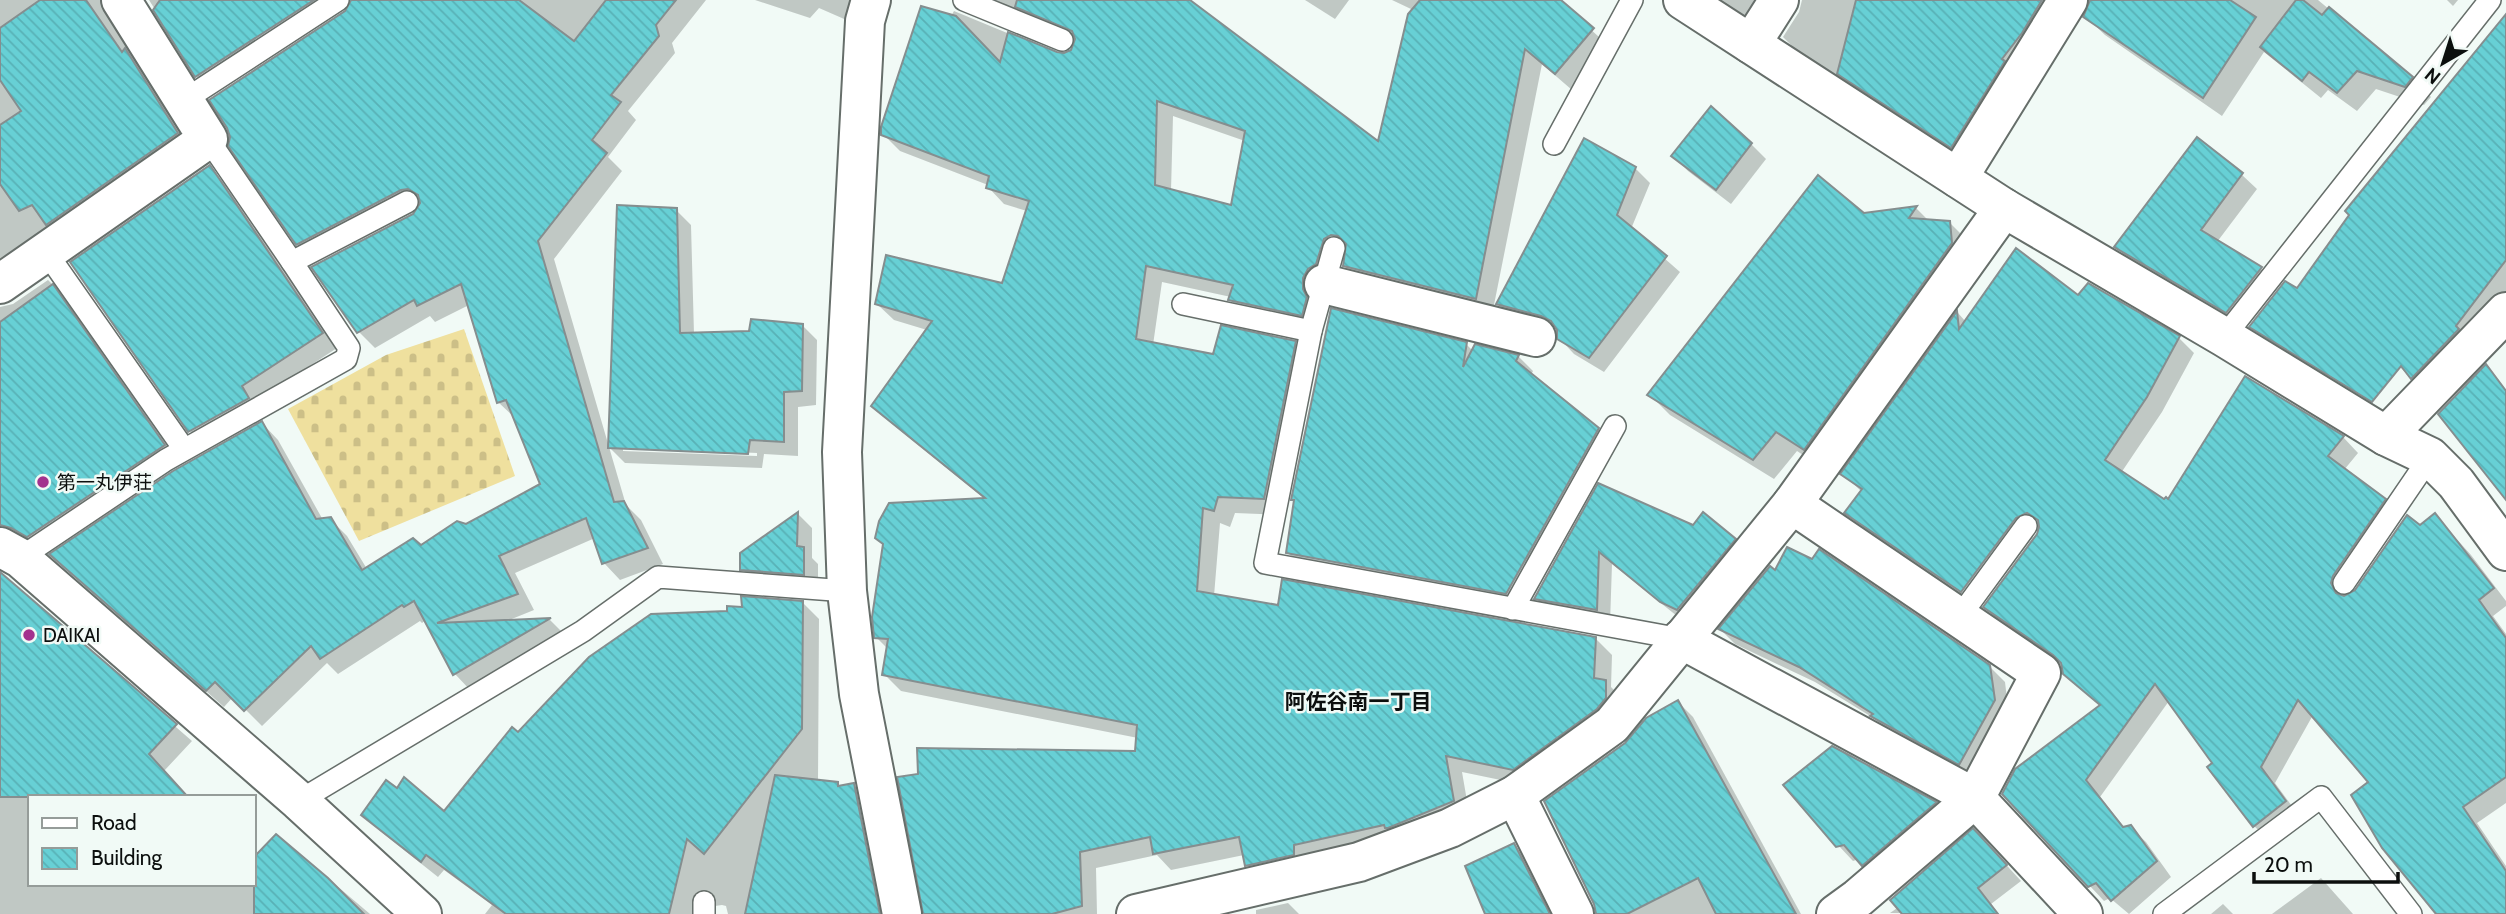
<svg xmlns="http://www.w3.org/2000/svg" width="2506" height="914" viewBox="0 0 2506 914" font-family="Cabin,'Noto Sans JP',sans-serif">
  <style>
    .cemetery { fill: url(#cemetery-stones) }
    .shadow { fill: #0003; fill-rule: evenodd }
    .building { fill: url(#building-back-hatch); stroke: #858e8f; stroke-width: 2; fill-rule: evenodd }
    .lines { fill: none; stroke-linecap: round; stroke-linejoin: round }
    .service-casing { stroke: #666e6a; stroke-width: 24 }
    .minor-casing { stroke: #666e6a; stroke-width: 42 }
    .service { stroke: #fff; stroke-width: 21 }
    .minor { stroke: #fff; stroke-width: 38 }
    .poi-dot { fill: #a3328e; stroke: #f1faf6; stroke-width: 2.5 }
    .labels { text-anchor: middle; dominant-baseline: central; stroke-width: 5; stroke-linejoin: round; paint-order: stroke }
    .poi-label { font-size: 19px; fill: #0c0f0e; stroke: #f1faf6; text-anchor: start }
    .neighbourhood-label { font-size: 21px; font-weight: bold; fill: #0c0f0e; stroke: #f1faf6 }
  </style>
  <defs>
    <pattern id="cemetery-stones" width="16" height="16" patternUnits="userSpaceOnUse" patternTransform="scale(1.75)"><rect width="16" height="16" fill="#efe09e"/><path d="M2 7V4a2 2 0 0 1 4 0v3zM10 15v-3a2 2 0 0 1 4 0v3z" fill="#ccbf87"/></pattern>
    <pattern id="building-back-hatch" width="6" height="6" patternUnits="userSpaceOnUse" patternTransform="scale(1.75)"><rect width="6" height="6" fill="#67d0d5"/><path d="M-1 5l2 2M0 0l6 6M5-1l2 2" fill="none" stroke="#58b1b6"/></pattern>
  </defs>
  <rect width="100%" height="100%" fill="#f1faf6"/>
  <polygon class="cemetery" points="464,329 515,476 359,541 288,409 386,355"/>
  <g class="shadow">
    <polygon points="0,0 124,0 194,150 0,287"/>
    <polygon points="149,0 706,0 672,43 675,53 628,111 636,120 608,157 622,171 554,259 626,505 641,520 663,564 620,580 604,563 595,538 515,573 534,610 504,622 550,620 566,636 471,691 455,674 426,620 422,623 420,621 338,674 327,663 262,726 233,697 224,707 52,555 262,423 278,440 323,520 330,519 347,536 367,569 467,526 543,484 516,419 498,402 469,305 435,322 430,316 375,348 359,332 421,205 314,261 298,244 347,12 354,3 213,93 197,76"/>
    <polygon points="755,0 860,0 851,22 819,8 810,18"/>
    <path d="M977 0H1187L1379 144 1411 9 1392 0H1558L1609 46 1572 90 1542 64 1492 315 1361 282 1344 266 1347 252 1341 256 1318 331 1247 316 1230 300 1231 297 1162 282 1153 345 1214 356 1295 343 1311 359 1281 515 1235 513 1230 527 1220 523 1214 596 1279 607 1595 638 1612 655 1611 687 1622 698 1530 786 1462 772 1470 818 1263 882 1246 865 1244 855 1171 870 1157 855 1096 868 1097 914H925L1136 753 1138 738 901 691 884 674 888 649 876 637 986 500 890 422 874 405 927 330 894 320 877 304 1004 285 1027 211 1004 204 988 187V185L900 151 883 134 954 11 1058 54 1072 51 1076 40ZM1173 116 1245 141 1232 207 1171 191Z"/>
    <polygon points="1305,0 1349,0 1335,19"/>
    <polygon points="1712,0 1787,0 1764,31"/>
    <polygon points="1802,0 2076,0 1971,165 1802,56 1783,37 1799,12"/>
    <polygon points="2091,0 2318,0 2412,78 2431,97 2424,105 2376,89 2357,111 2328,90 2321,98 2264,52 2222,116 2105,35 2085,16"/>
    <polygon points="2447,0 2458,0 2453,6"/>
    <polygon points="2506,16 2506,294 2414,382 2373,338 2327,379 2266,341 2251,326 2297,290"/>
    <polygon points="2197,139 2242,175 2257,189 2217,242 2261,269 2276,283 2242,327 2131,262 2117,247"/>
    <polygon points="1751,144 1766,159 1731,204 1688,171 1674,156"/>
    <polygon points="209,167 224,182 337,348 256,401 205,446 190,431 72,263"/>
    <polygon points="1635,168 1650,183 1631,229 1680,272 1604,372 1574,354 1559,338 1559,330 1512,319 1498,304"/>
    <polygon points="1916,208 1929,221 1950,223 1970,243 1824,469 1797,451 1774,479 1670,415 1650,395 1864,215"/>
    <path d="M676 210 691 225 694 334 750 333 802 325 817 340 816 405 798 407V456L764 454 762 468 625 463 610 448ZM623 447 757 453V456L623 451Z"/>
    <polygon points="48,280 64,296 181,463 45,553 19,542 2,525 0,496 0,307 13,304"/>
    <polygon points="2079,298 2179,338 2194,353 2162,412 2121,473 2165,501 2169,501 2246,378 2343,437 2358,453 2344,470 2384,500 2400,515 2346,597 2356,592 2420,527 2435,515 2471,555 2506,601 2506,606 2493,616 2506,634 2506,803 2477,823 2506,866 2506,914 2439,914 2370,782 2313,715 2275,783 2300,817 2270,841 2254,826 2209,767 2215,763 2169,701 2100,797 2125,828 2130,827 2146,842 2171,877 2129,914 2110,898 2104,901 2004,794 2101,706 2064,673 2063,664 2000,622 1985,607 2040,529 2031,533 1977,606 1862,528 1847,513 1862,492 1843,474 1958,313 1966,322"/>
    <polygon points="1466,344 1473,351 1475,346 1519,357 1533,371 1531,375 1598,429 1613,444 1521,608 1303,568 1288,553 1296,503 1293,500"/>
    <polygon points="1599,485 1693,527 1734,540 1749,554 1677,616 1612,564 1610,624 1550,613 1536,598"/>
    <polygon points="798,514 812,528 812,558 818,564 818,589 757,584 742,569 741,554"/>
    <polygon points="1775,573 1989,666 2005,682 2009,716 1974,778 1886,731 1875,719 1815,682 1735,644 1720,629"/>
    <polygon points="0,574 192,741 164,771 30,797 30,884 254,884 254,860 277,835 370,914 0,914"/>
    <polygon points="803,603 819,619 818,782 837,784 840,787 854,785 870,802 892,914 728,914 726,906 722,905 715,906 710,914 485,914 492,905 444,870 438,877 380,831 364,814 397,790 445,813 518,734 729,613 744,609"/>
    <polygon points="1678,702 1693,717 1801,914 1597,914 1626,744"/>
    <polygon points="1833,748 1936,803 1950,818 1878,879 1859,859 1853,861 1838,845"/>
    <polygon points="1514,845 1529,860 1556,914 1487,914"/>
    <polygon points="1988,845 2021,881 1991,904 1999,914 1890,913"/>
    <polygon points="2321,878 2353,914 2272,914"/>
    <polygon points="1288,903 1299,914 1256,914 1256,910"/>
    <polygon points="2223,904 2233,914 2211,914"/>
  </g>
  <g class="building">
    <polygon points="40,0 86,0 122,52 125,48 178,133 46,225 32,205 19,211 0,184 0,125 21,111 0,80 0,28"/>
    <polygon points="160,0 314,0 195,77 153,10"/>
    <polygon points="351,0 519,0 574,41 606,0 676,0 656,25 659,36 611,95 621,102 592,140 607,153 538,241 614,502 624,501 648,548 602,564 586,518 499,556 518,594 437,623 551,618 453,675 414,601 404,607 402,605 320,659 311,646 244,711 215,682 206,691 49,554 173,471 262,421 316,519 331,517 362,570 413,538 421,545 457,521 466,524 540,484 506,400 497,403 461,284 417,306 414,300 357,333 311,267 413,214 420,203 418,195 408,189 401,190 296,245 228,146 230,137 227,128 209,100 345,11"/>
    <path d="M1017 0H1190L1378 141 1408 14 1420 0H1561L1594 28 1555 74 1525 49 1476 299 1343 266 1346 244 1338 236 1331 235 1324 239 1316 264 1308 269 1303 278V289L1307 297 1302 316 1228 300 1233 285 1146 266 1136 339 1213 354 1221 325 1296 341 1264 499 1218 497 1214 511 1203 508 1197 591 1278 605 1282 579 1596 637 1594 678 1606 680V698L1597 709 1513 770 1446 756 1454 801 1388 828H1385L1384 825 1294 845V855L1245 866 1239 837 1153 854 1150 837 1080 852 1082 906 1052 914H923L897 777 918 774 917 748 1135 751 1137 725 882 675 888 639 874 638 872 617 883 544 875 538 879 521 889 503 985 498 871 406 932 321 875 304 886 255 1002 283 1029 201 986 188 989 176 881 135V127L921 6 956 16 1000 62 1008 32 1057 52 1064 53 1071 50 1075 39 1072 31 1015 7ZM1157 101 1245 131 1231 205 1155 185Z"/>
    <polygon points="1856,0 2042,0 2022,33 2002,59 2005,61 1951,148 1837,74"/>
    <polygon points="2090,0 2230,0 2256,17 2203,98 2083,17"/>
    <polygon points="2296,0 2303,0 2322,15 2329,7 2413,77 2405,87 2357,71 2337,93 2309,72 2302,81 2260,47"/>
    <polygon points="2506,14 2506,260 2456,326 2459,329 2411,379 2401,366 2372,402 2249,327 2285,281 2297,288 2349,215 2345,211"/>
    <polygon points="1711,106 1752,143 1716,190 1671,156"/>
    <polygon points="2197,137 2243,173 2201,230 2262,267 2226,313 2114,247"/>
    <polygon points="1584,138 1636,167 1617,215 1667,256 1589,358 1557,339 1557,330 1551,321 1541,316 1496,304"/>
    <polygon points="210,165 323,333 242,386 249,398 188,432 70,262"/>
    <polygon points="1818,175 1864,213 1917,206 1909,218 1950,221 1952,243 1804,450 1776,432 1753,460 1647,395"/>
    <polygon points="617,205 677,208 680,333 749,331 751,319 803,324 802,391 784,392 784,442 750,440 748,454 608,448"/>
    <polygon points="2016,248 2078,295 2088,283 2180,336 2147,397 2105,460 2164,499 2166,497 2168,499 2245,376 2344,436 2328,456 2386,499 2333,576 2331,583 2336,593 2344,596 2355,590 2407,515 2420,525 2435,513 2494,588 2479,600 2506,638 2506,777 2463,807 2506,871 2506,914 2436,914 2382,848 2351,795 2368,782 2298,700 2261,767 2286,801 2253,827 2207,767 2212,763 2155,684 2086,780 2123,827 2131,825 2157,861 2111,901 2096,883 2088,887 2002,794 2015,769 2100,705 2063,674 2061,663 2053,655 1983,607 2037,534 2039,527 2038,520 2027,513 2016,518 1961,592 1844,513 1862,489 1840,474 1957,311 1959,329"/>
    <polygon points="53,284 165,445 27,537 11,528 0,525 0,322"/>
    <polygon points="1331,308 1467,342 1463,367 1475,344 1519,355 1516,361 1599,428 1506,594 1286,553 1294,500 1291,500"/>
    <polygon points="2486,364 2506,391 2506,500 2438,414"/>
    <polygon points="1598,483 1693,525 1703,512 1736,539 1677,610 1660,602 1599,552 1597,610 1534,599"/>
    <polygon points="798,512 797,546 804,547 804,575 740,570 740,553"/>
    <polygon points="1787,547 1812,559 1819,549 1990,665 1995,700 1959,765 1870,716 1873,714 1799,667 1718,629 1770,566 1775,570"/>
    <polygon points="0,572 177,724 149,754 188,797 0,797"/>
    <polygon points="741,596 803,601 802,729 704,854 687,839 669,914 506,914 426,855 421,862 361,815 386,780 397,788 404,777 444,811 512,727 518,732 589,657 651,614 727,611 727,606 742,607"/>
    <polygon points="1678,700 1796,914 1716,914 1698,878 1627,914 1596,914 1594,904 1544,801 1625,743 1646,718"/>
    <polygon points="1832,746 1937,802 1862,866 1844,845 1836,847 1783,785"/>
    <polygon points="775,775 838,782 838,786 854,783 880,914 745,914"/>
    <polygon points="1973,828 2007,865 1978,888 1998,914 1902,914 1890,900"/>
    <polygon points="276,834 328,878 364,914 254,914 254,857"/>
    <polygon points="1514,843 1550,914 1485,914 1465,866"/>
  </g>
  <g class="lines">
    <g class="service-casing">
      <g id="service">
        <polyline points="964,0 1062,40"/>
        <polyline points="183,101 338,0"/>
        <polyline points="208,139 292,262 407,202"/>
        <polyline points="1554,144 1632,0"/>
        <polyline points="1334,248 1311,331 1265,563 1681,639"/>
        <polyline points="46,252 184,449"/>
        <polyline points="1183,304 1311,331"/>
        <polyline points="2224,337 2490,0"/>
        <polyline points="20,558 166,460 346,359 349,348 292,262"/>
        <polyline points="2344,583 2430,457"/>
        <polyline points="1513,609 1615,426"/>
        <polyline points="1960,616 2026,526"/>
        <polyline points="299,801 583,631 658,577 847,591"/>
        <polyline points="704,914 704,902"/>
        <polyline points="2164,914 2321,797 2411,914"/>
      </g>
    </g>
    <g class="minor-casing">
      <g id="minor">
        <polyline points="871,0 865,21 842,452 847,591 859,694 902,914"/>
        <polyline points="1683,0 2004,208 2224,337 2386,436 2430,457 2456,483 2506,551"/>
        <polyline points="1751,44 1779,0"/>
        <polyline points="1958,178 2068,0"/>
        <polyline points="0,284 208,139 121,0"/>
        <polyline points="1324,284 1536,337"/>
        <polyline points="2386,436 2506,312"/>
        <polyline points="1792,504 2041,673 1975,798 2083,914"/>
        <polyline points="0,547 20,558 299,801 422,914"/>
        <polyline points="1681,639 1975,798 1858,898 1836,914"/>
        <polyline points="1515,795 1574,914"/>
        <polyline points="1136,914 1359,862 1450,828 1515,795 1612,725 1792,504 2004,208"/>
      </g>
    </g>
    <use href="#service" class="service"/>
    <use href="#minor" class="minor"/>
  </g>
  <g class="poi-dot">
    <circle cx="43" cy="482" r="7"/>
    <circle cx="29" cy="635" r="7"/>
  </g>
  <g class="labels">
    <g class="poi-label">
      <text x="57" y="482">第一丸伊荘</text>
      <text x="43" y="635">DAIKAI</text>
    </g>
    <g class="neighbourhood-label">
      <text x="1358" y="701">阿佐谷南一丁目</text>
    </g>
  </g>
  <rect x="28" y="795" width="228" height="91" fill="#f1faf6" stroke="#959c99" stroke-width="2"/>
  <rect x="42" y="818" width="35" height="10" fill="#ffffff" stroke="#959c99" stroke-width="2"/>
  <text x="91" y="830" font-size="21" fill="#0c0f0e">Road</text>
  <rect x="42" y="848" width="35" height="21" fill="url(#building-back-hatch)" stroke="#959c99" stroke-width="2"/>
  <text x="91" y="865" font-size="21" fill="#0c0f0e">Building</text>
  <g transform="translate(2443 63) rotate(219)" stroke="#f1faf6" stroke-width="5" paint-order="stroke">
  <path d="M0-5L12 26L0 18L-12 26Z" fill="#0c0f0e"/>
  <text y="-10" font-size="19" font-weight="bold" text-anchor="middle" fill="#0c0f0e">N</text>
  </g>
  <path d="M2254 872v10h144v-10" fill="none" stroke="#0c0f0e" stroke-width="3.5"/>
  <text x="2264" y="872" font-size="21" fill="#0c0f0e" stroke="#f1faf6" stroke-width="5" paint-order="stroke">20 m</text>
</svg>
